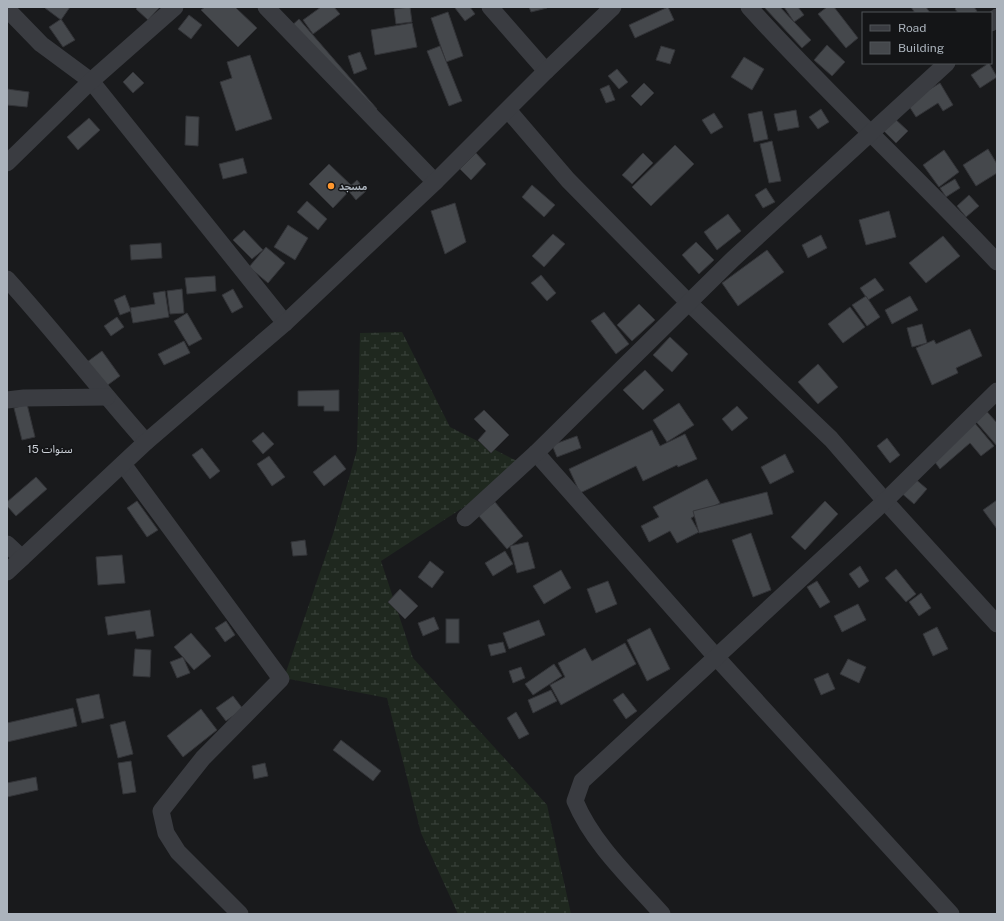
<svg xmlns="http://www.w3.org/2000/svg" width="1004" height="921" viewBox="0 0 1004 921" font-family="'Public Sans','Noto Sans Arabic',sans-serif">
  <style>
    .wetland { fill: url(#wetland-marsh) }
    .building { fill: #45484c; stroke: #333438 }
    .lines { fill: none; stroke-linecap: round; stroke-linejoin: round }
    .minor { stroke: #3a3c41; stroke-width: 17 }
    .poi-dot { fill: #ff972e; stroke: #141517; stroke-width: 1.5 }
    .labels { text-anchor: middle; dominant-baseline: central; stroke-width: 3; stroke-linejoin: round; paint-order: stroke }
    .poi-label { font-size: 10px; font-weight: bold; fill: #abb3bc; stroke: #141517; text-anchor: start }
    .neighbourhood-label { font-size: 11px; fill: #ccd1d8; stroke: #141517 }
  </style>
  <defs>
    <pattern id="wetland-marsh" width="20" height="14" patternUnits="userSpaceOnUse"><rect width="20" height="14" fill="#1f281f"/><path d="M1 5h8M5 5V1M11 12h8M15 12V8" fill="none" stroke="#3d453e"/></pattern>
  </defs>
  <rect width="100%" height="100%" fill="#191a1c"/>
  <polygon class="wetland" points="402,332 450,427 527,466 381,561 413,658 547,805 571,914 458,914 421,833 387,698 284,678 334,531 357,450 360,333"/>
  <g class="building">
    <polygon points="46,7 70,7 61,20 45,8"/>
    <polygon points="138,7 160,7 148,20 136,9"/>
    <polygon points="205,7 235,7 257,28 238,47 201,10"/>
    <polygon points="321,7 334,7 340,14 313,34 303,20"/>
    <polygon points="410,7 412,22 396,24 394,9"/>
    <polygon points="456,7 470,7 475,14 465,21 455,8"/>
    <polygon points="529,7 547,7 547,8 531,12"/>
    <polygon points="668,7 674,20 635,38 629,25"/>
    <polygon points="764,7 780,7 811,40 802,48"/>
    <polygon points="784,7 798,7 804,15 794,22"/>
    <polygon points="827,7 834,7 858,38 846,48 818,14"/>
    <polygon points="911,7 926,7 930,13 915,13"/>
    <polygon points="957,7 974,7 977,11 974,13 958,13 955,9"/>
    <polygon points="448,12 463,56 446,62 431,18"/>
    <polygon points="189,15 202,25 191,39 178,29"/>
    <polygon points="61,19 75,40 63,47 49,27"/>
    <polygon points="299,19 377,109 368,117 289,28"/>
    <polygon points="412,23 417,47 375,55 371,30"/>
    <polygon points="827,45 845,62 832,76 814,60"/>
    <polygon points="440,46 462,101 449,106 427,51"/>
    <polygon points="661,46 675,50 670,64 656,60"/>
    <polygon points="360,52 367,69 354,74 348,56"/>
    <polygon points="250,55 272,119 236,131 220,82 232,78 227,62"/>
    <polygon points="744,57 764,69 752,90 731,77"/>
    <polygon points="989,63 997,77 980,88 971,75"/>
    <polygon points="617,69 628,82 619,89 608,76"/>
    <polygon points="133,72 144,83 133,93 123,82"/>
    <polygon points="644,83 654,93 641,106 631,96"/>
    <polygon points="940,83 953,105 943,111 938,103 916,117 907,103"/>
    <polygon points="609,85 615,100 606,103 600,89"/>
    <polygon points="7,89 29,92 27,107 7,105"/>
    <polygon points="821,109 829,122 818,129 809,117"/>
    <polygon points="796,110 799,127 778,131 774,114"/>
    <polygon points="762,111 768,139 754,142 748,114"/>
    <polygon points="714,113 723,127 711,134 702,120"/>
    <polygon points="186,116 199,117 198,146 185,145"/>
    <polygon points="893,117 908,131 896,143 882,129"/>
    <polygon points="89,118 100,130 78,150 67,137"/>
    <polygon points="772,141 781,181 769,183 760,144"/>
    <polygon points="675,145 694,164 651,206 632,187"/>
    <polygon points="988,149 997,164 997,173 976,186 963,165"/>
    <polygon points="944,150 959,172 939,187 923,165"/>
    <polygon points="476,153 486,164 471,180 460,169"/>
    <polygon points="643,153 653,163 632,184 622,175"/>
    <polygon points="243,158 247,173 223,179 219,164"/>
    <polygon points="329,164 353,187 333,208 309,184"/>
    <polygon points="955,179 960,188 946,197 940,188"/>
    <polygon points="357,180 366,191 356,200 347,189"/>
    <polygon points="532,185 555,205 544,217 522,197"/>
    <polygon points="766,188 775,202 763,208 755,195"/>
    <polygon points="969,195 979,206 966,217 957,206"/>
    <polygon points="307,201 327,219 318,230 297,212"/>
    <polygon points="455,203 466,242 445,254 431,211"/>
    <polygon points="889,211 896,237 866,245 859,220"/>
    <polygon points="728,214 741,231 717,250 704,232"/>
    <polygon points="288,225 308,238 295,260 274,247"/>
    <polygon points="244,230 263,250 252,259 233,240"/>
    <polygon points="553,234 565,244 544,267 532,256"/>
    <polygon points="821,235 827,248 808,258 802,245"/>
    <polygon points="943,236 960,256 926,283 909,263"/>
    <polygon points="696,242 714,260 699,274 682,255"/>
    <polygon points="161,243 162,258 131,260 130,245"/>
    <polygon points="266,247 285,263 268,283 249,267"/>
    <polygon points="767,250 784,272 738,306 722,283"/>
    <polygon points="541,275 556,293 547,301 531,283"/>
    <polygon points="215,276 216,291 187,294 185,278"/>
    <polygon points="875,278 884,290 868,300 860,288"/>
    <polygon points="182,289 184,313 170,314 167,291"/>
    <polygon points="233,289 243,307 232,313 222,295"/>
    <polygon points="165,291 169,317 133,323 130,308 155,304 153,293"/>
    <polygon points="125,295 131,311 120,315 114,300"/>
    <polygon points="866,296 880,317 867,326 852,305"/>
    <polygon points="910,296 918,310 892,324 885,310"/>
    <polygon points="639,304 655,320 632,341 617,325"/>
    <polygon points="850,307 865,327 843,343 828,324"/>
    <polygon points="604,312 629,344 616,354 591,321"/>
    <polygon points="187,313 202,339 189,346 174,321"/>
    <polygon points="117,317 124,327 111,336 104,326"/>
    <polygon points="922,324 927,343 912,347 907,328"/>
    <polygon points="970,329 982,356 956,368 958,373 932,385 916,348 934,340 936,344"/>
    <polygon points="670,337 688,354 672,372 653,355"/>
    <polygon points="184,341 190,353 164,365 158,354"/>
    <polygon points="102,351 120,376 105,387 87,362"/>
    <polygon points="818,364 838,387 818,404 798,382"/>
    <polygon points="645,370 664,390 643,410 623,390"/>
    <polygon points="339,390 339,411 324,411 324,406 298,406 298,391"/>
    <polygon points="679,403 694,425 667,442 653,420"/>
    <polygon points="27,404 35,437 22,440 14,408"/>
    <polygon points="737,406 748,418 732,431 722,419"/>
    <polygon points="983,407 997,423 997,446 972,417"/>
    <polygon points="484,410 509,435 491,453 478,440 486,431 474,419"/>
    <polygon points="974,422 994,446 981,456 970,443 940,469 932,458"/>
    <polygon points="652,430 660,446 685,434 697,459 678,467 677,465 643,481 636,466 580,493 569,469"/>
    <polygon points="263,432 274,444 263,454 252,441"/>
    <polygon points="577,436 581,448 557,457 552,445"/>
    <polygon points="887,438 900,455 890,463 877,446"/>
    <polygon points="202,448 220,471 210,479 192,455"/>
    <polygon points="785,454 794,472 770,484 761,467"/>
    <polygon points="335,455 346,469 324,486 313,472"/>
    <polygon points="269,456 285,477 272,486 257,464"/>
    <polygon points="36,477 47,489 16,516 7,506 7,502"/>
    <polygon points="913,477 927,489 914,504 899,491"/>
    <polygon points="707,479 720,503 691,518 699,532 677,543 670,531 649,542 641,526 659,517 653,507"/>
    <polygon points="767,492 773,514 699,533 693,511"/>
    <polygon points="997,500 997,529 983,510"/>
    <polygon points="137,501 158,530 147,537 127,508"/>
    <polygon points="825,501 838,514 805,550 791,537"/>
    <polygon points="495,502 523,536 507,549 478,515"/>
    <polygon points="751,533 771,590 753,597 732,540"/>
    <polygon points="305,540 307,555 293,556 291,542"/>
    <polygon points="528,542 535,568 517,573 510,546"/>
    <polygon points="505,551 513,564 493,576 485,563"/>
    <polygon points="122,555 125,583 98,585 96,557"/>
    <polygon points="430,561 444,572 432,588 418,577"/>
    <polygon points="860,566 869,581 859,588 849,574"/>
    <polygon points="896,569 916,594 906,602 885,578"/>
    <polygon points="561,570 571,588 544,604 533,586"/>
    <polygon points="608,581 617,604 596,613 587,589"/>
    <polygon points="817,581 830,602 820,608 807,587"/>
    <polygon points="400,589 418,606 405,619 388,602"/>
    <polygon points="921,593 931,608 919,616 909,602"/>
    <polygon points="858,604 866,620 842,632 834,616"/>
    <polygon points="150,610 154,636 137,639 135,631 108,635 105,617"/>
    <polygon points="434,617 439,629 423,636 418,623"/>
    <rect x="446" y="619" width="13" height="24"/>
    <polygon points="539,620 545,635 509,649 503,633"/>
    <polygon points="226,621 235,635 225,642 215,628"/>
    <polygon points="937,627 948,649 933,656 923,634"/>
    <polygon points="650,628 670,669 647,681 627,640"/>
    <polygon points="191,633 211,656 194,670 174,647"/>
    <polygon points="503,642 506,652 491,656 488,645"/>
    <polygon points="625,643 636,664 561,705 550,685 565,677 558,663 585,648 592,661"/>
    <polygon points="135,649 151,650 150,677 133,676"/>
    <polygon points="183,657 190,673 177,678 170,662"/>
    <polygon points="848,659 866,667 859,683 840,674"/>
    <polygon points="554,664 562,676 533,695 525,684"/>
    <polygon points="521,667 525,678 513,683 509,671"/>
    <polygon points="828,673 835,689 821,695 814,679"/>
    <polygon points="551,690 557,701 533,713 528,700"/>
    <polygon points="623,693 637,711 626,719 613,700"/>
    <polygon points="99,694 104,718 82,723 76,699"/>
    <polygon points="233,696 243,709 226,721 216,708"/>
    <polygon points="73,708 77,726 7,742 7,723"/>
    <polygon points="201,709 217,730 183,757 167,736"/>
    <polygon points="516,712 529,734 519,739 507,718"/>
    <polygon points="125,721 133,754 118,758 110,725"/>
    <polygon points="341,740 381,771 373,781 333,750"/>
    <polygon points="131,761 136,792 123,794 118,763"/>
    <polygon points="265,763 268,776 254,779 252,766"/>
    <polygon points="36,777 38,790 7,797 7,783"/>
  </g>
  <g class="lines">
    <g class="minor">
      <polyline points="266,7 435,182"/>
      <polyline points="490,7 546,71"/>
      <path d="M749 7C828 95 916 175 997 262"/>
      <polyline points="7,9 41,44 91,81 285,323"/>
      <polyline points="991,23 997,17"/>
      <polyline points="508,110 568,180 689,303 831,439 885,501 997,624"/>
      <polyline points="7,163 91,81 175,7"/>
      <path d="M7 279C55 332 99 389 146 442"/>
      <polyline points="7,400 24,398 107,397"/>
      <polyline points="536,453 717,658 951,914"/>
      <polyline points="123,464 281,679 203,758 161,811 166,833 178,852 240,914"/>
      <polyline points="465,518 536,453 733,259 947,63"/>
      <polyline points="7,544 22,558"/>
      <polyline points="7,572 146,442 285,323 435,182 546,71 613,7"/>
      <path d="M662 914C631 879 593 844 575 801L582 781 885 501 997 391"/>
    </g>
  </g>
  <circle class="poi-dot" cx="331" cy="186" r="4"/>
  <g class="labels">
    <g class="poi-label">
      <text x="339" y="186">مسجد</text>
    </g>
    <g class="neighbourhood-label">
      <text x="50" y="449">15 سنوات</text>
    </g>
  </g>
  <rect width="1004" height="921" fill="none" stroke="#abb3bc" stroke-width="16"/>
  <rect x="862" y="12" width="130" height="52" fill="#141517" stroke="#505459"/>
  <rect x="870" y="25" width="20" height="6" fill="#3a3c41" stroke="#505459"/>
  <text x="898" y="32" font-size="12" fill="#abb3bc">Road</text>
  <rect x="870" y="42" width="20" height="12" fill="#45484c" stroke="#505459"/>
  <text x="898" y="52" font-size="12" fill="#abb3bc">Building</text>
</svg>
